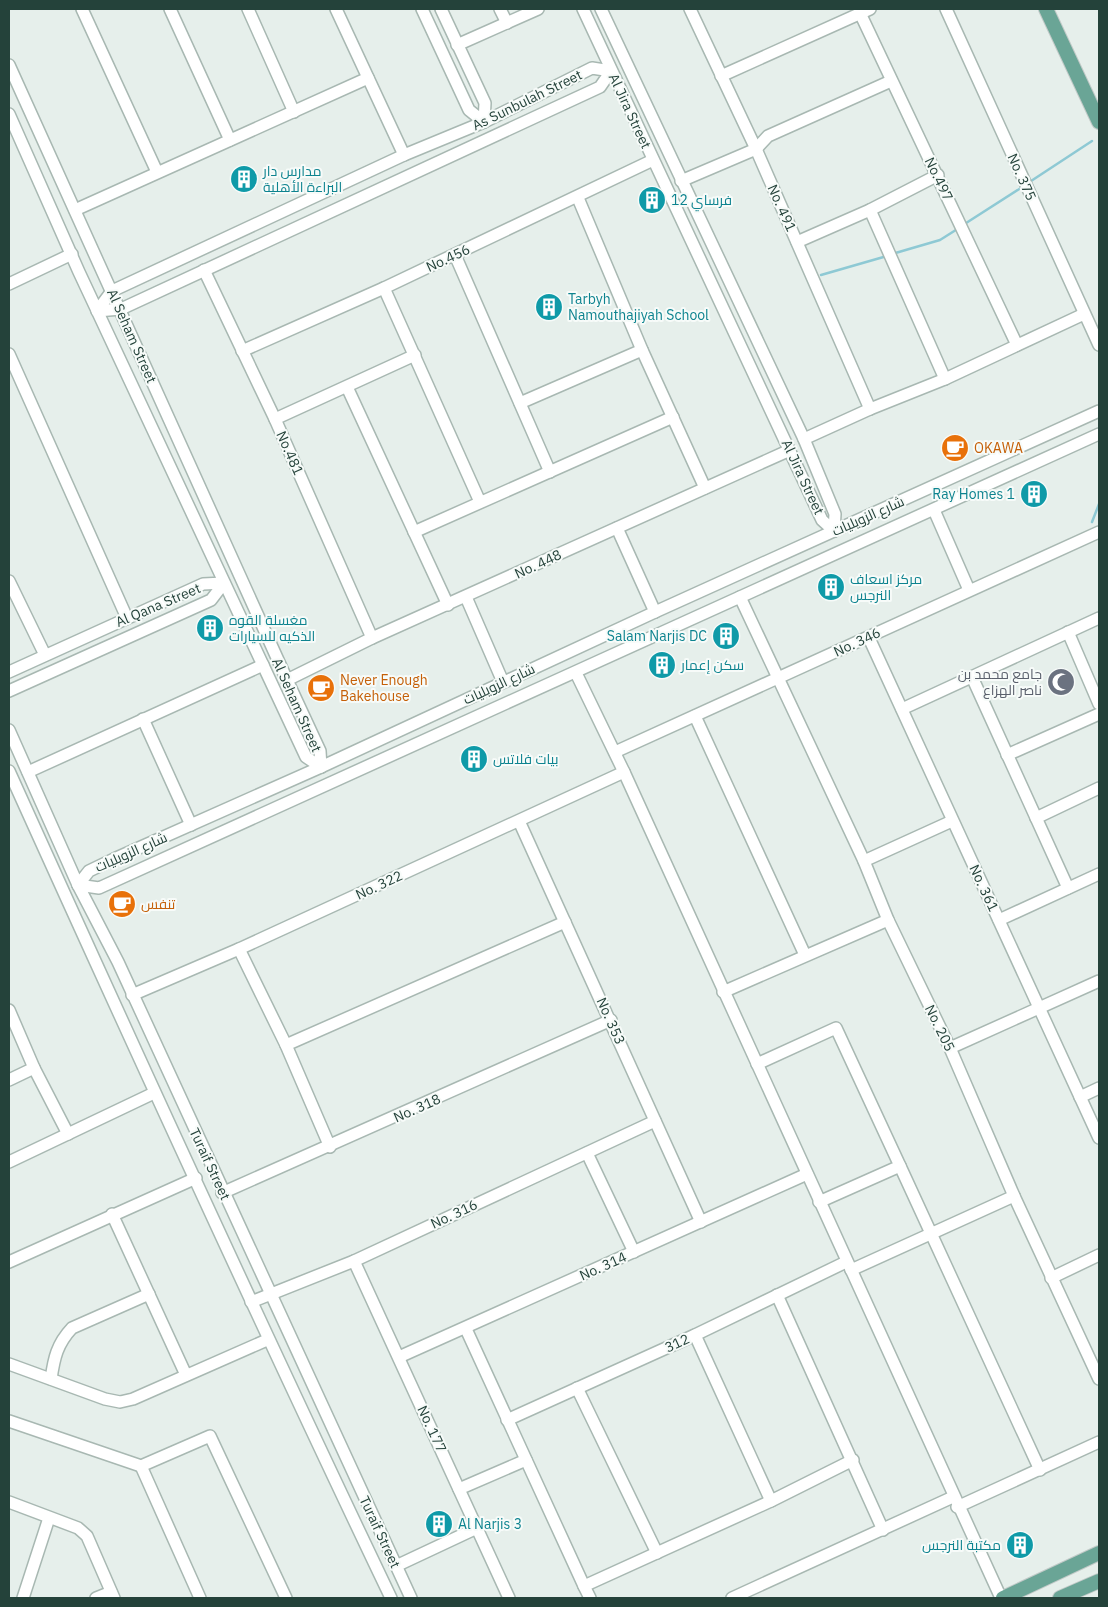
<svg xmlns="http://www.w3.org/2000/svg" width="1108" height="1607" viewBox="0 0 1108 1607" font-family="'IBM Plex Sans',Cairo,sans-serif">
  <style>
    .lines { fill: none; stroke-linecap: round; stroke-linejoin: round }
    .stream { stroke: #8ec9d4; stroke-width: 2.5 }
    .minor-casing { stroke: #a8b8b2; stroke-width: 14 }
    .major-casing { stroke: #c2cac8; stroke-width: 16 }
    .minor { stroke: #fff; stroke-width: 11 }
    .major { stroke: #6aa596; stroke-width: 14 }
    .labels { text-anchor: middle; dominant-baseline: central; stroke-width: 4; stroke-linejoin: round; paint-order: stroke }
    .street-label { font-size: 14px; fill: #24423a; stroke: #f7fbf9 }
    .culture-label { font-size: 14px; fill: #0d838f; stroke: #f7fbf9; text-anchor: start }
    .food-label { font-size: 14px; fill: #c56008; stroke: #f7fbf9; text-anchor: start }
    .worship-label { font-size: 14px; fill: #5b616d; stroke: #f7fbf9; text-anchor: end }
  </style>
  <rect width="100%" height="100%" fill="#e6efeb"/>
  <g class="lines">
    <g class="stream">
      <polyline points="1028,183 1092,141"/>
      <polyline points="963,225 1024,186"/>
      <polyline points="892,254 940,240 959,228"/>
      <polyline points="821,275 887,256"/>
      <polyline points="1092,522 1099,504"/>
    </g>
    <g class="minor-casing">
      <g id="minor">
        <polyline points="82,9 157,172"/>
        <polyline points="170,9 230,140"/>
        <polyline points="248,9 294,112"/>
        <polyline points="336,9 404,155"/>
        <polyline points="422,9 469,110 484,122"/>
        <polyline points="441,9 485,103 484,122"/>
        <polyline points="500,9 507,23"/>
        <polyline points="583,9 822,520 834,531"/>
        <polyline points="601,9 804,439 835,514 834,531"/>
        <polyline points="690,9 756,149 870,409"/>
        <polyline points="946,9 1099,345"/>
        <polyline points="860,13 1017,345"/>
        <polyline points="457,45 538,9"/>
        <polyline points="9,65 287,680 320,751 321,767"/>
        <polygon points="592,68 611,71 600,87 121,309 97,311 112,291 404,155 484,122"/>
        <polyline points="721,76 870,9"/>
        <polyline points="9,114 79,272 306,757 321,767"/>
        <polyline points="681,181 756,149 768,136 891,81"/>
        <polyline points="578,198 642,350 705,488"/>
        <polyline points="75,210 368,78"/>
        <polyline points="870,210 945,379"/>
        <polyline points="797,242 870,210 938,175"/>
        <polyline points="455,255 550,472"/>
        <polyline points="204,270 275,419 372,638"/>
        <polyline points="9,284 72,254"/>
        <polyline points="384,288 480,502"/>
        <polyline points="242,351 384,288 653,160"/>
        <polyline points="9,354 127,618"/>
        <polyline points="347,387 448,605"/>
        <polyline points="520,403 642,350"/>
        <polyline points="275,419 415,355"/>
        <polyline points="804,439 870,409 945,379 1084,314"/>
        <polyline points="934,510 969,590"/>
        <polyline points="617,528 655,612"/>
        <polyline points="414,532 673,417"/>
        <polyline points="9,581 45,655"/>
        <polyline points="466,597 503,682"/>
        <polyline points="740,597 864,861 888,920 950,1048 1014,1196 1099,1379"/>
        <polyline points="1068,632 1099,704"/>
        <polyline points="869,638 1099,1138"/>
        <polyline points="9,672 203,584 224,583"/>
        <polyline points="576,673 624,772 1001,1598"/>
        <polyline points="972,677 1068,888"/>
        <polyline points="287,680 372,638 790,450"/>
        <polyline points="9,691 211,600 224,583"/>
        <polyline points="902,709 1099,618"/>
        <polyline points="695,716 805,955"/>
        <polyline points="143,719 191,825"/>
        <polyline points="9,730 78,885 118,962 411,1598"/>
        <polyline points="615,752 1099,532"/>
        <polyline points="1007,755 1099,714"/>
        <path d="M9 771C134 1048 260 1324 391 1598"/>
        <polyline points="28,772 263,665"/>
        <polyline points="1036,818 1099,788"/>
        <polyline points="519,821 701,1222"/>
        <polyline points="864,861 952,821"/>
        <polyline points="78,885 89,871 114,859 321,767 655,612 1099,411"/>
        <polyline points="78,885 99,888 1099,434"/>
        <polyline points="999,920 1099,874"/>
        <polyline points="239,949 286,1045 330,1147"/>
        <polyline points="723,992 888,920"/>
        <polyline points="132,995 239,949 624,772"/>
        <polyline points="9,1010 34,1068 68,1134"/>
        <polyline points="286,1045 565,922"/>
        <polyline points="950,1048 1099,981"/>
        <polyline points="757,1064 836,1028 900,1166 819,1202"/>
        <polyline points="9,1080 34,1068"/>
        <polyline points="1080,1097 1099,1088"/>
        <polyline points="587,1153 634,1252"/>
        <polyline points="9,1162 154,1093"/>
        <polyline points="900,1166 1040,1470"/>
        <polyline points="222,1193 611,1020"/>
        <polyline points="112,1214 186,1375"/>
        <polyline points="354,1261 509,1598"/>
        <polyline points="9,1262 196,1178"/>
        <polyline points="851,1270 1014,1196"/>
        <polyline points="1051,1278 1099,1255"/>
        <polyline points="777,1295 883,1530"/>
        <polyline points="251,1302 354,1261 655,1121"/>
        <polyline points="466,1329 584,1586"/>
        <polyline points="695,1335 771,1501"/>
        <polyline points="399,1357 807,1174"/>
        <polyline points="9,1364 105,1399 120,1402 133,1399 267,1340"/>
        <path d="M51 1379C54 1358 57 1344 72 1328L149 1294"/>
        <polyline points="577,1388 657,1553"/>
        <polyline points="507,1420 695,1335 846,1262"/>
        <polyline points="9,1421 141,1466 210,1436 286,1598"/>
        <polyline points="141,1466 200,1598"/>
        <polyline points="459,1489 526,1460"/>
        <polyline points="9,1502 78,1528 87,1536 114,1598"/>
        <polyline points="957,1507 1099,1442"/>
        <polyline points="396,1566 477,1528"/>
        <polyline points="23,1598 49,1518"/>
        <polyline points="96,1598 111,1592"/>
        <polyline points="590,1598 584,1586 771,1501 853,1460"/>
        <polyline points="732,1598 953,1497"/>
      </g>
    </g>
    <g class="major-casing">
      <g id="major">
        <polyline points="1046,9 1099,122"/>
        <polyline points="1003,1598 1099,1553"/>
        <polyline points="1060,1598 1099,1581"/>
      </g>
    </g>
    <use href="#minor" class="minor"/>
    <use href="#major" class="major"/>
  </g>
  <defs>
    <g id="building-disc" transform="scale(1.4375)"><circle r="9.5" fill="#0f9aa8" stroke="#f7fbf9"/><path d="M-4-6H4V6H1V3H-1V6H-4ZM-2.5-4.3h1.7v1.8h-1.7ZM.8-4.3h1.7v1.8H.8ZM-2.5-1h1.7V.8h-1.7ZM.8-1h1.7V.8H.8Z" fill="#fff"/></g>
    <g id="cafe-disc" transform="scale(1.4375)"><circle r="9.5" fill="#e8710a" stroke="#f7fbf9"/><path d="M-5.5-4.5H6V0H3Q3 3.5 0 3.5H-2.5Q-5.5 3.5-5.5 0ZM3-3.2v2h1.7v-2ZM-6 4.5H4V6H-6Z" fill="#fff"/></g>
    <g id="mosque-disc" transform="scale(1.4375)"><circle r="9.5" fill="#6b7280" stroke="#f7fbf9"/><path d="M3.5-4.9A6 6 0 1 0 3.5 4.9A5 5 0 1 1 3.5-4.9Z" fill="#fff"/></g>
  </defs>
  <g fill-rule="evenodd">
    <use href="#building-disc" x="244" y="179"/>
    <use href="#building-disc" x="652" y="200"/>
    <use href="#building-disc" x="549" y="307"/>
    <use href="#cafe-disc" x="955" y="448"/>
    <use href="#building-disc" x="1034" y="494"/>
    <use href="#building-disc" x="831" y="587"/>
    <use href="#building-disc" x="210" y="628"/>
    <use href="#building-disc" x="726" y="636"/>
    <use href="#building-disc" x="662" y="665"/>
    <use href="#mosque-disc" x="1061" y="682"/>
    <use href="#cafe-disc" x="321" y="688"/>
    <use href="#building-disc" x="474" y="759"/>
    <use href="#cafe-disc" x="122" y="904"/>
    <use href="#building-disc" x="439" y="1524"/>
    <use href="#building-disc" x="1020" y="1545"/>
  </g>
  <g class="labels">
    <g class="street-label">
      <text transform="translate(527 100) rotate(-26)">As Sunbulah Street</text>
      <text transform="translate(630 111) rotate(65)">Al Jira Street</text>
      <text transform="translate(1022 177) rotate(66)">No. 375</text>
      <text transform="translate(939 179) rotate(64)">No.497</text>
      <text transform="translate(782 208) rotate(66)">No. 491</text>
      <text transform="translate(448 258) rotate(-25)">No.456</text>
      <text transform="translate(132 336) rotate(66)">Al Seham Street</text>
      <text transform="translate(290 453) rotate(66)">No.481</text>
      <text transform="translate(803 477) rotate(65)">Al Jira Street</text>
      <text transform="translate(868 516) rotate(-24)">شارع الزويليات</text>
      <text transform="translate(538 564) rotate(-25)">No. 448</text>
      <text transform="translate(158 605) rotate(-23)">Al Qana Street</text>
      <text transform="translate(857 642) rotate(-25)">No. 346</text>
      <text transform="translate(499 684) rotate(-25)">شارع الزويليات</text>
      <text transform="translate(297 705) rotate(66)">Al Seham Street</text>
      <text transform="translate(131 852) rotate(-24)">شارع الزويليات</text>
      <text transform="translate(379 885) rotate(-25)">No. 322</text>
      <text transform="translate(984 888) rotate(65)">No. 361</text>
      <text transform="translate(611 1021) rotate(66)">No. 353</text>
      <text transform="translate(940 1028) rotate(64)">No. 205</text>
      <text transform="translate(417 1108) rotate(-24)">No. 318</text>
      <text transform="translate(210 1164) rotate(65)">Turaif Street</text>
      <text transform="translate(454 1214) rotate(-25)">No. 316</text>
      <text transform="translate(603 1266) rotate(-24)">No. 314</text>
      <text transform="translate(677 1343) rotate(-25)">312</text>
      <text transform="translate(432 1429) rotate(65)">No. 177</text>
      <text transform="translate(380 1532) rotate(65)">Turaif Street</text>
    </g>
    <g class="culture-label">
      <text x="263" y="171">مدارس دار<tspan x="263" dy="16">البراءة الأهلية</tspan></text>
      <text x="671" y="200">فرساي 12</text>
      <text x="568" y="299">Tarbyh<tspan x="568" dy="16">Namouthajiyah School</tspan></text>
      <text x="1015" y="494" text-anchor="end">Ray Homes 1</text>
      <text x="850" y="579">مركز اسعاف<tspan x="850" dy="16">النرجس</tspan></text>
      <text x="229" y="620">مغسلة القوه<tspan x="229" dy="16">الذكيه للسيارات</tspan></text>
      <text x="707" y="636" text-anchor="end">Salam Narjis DC</text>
      <text x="681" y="665">سكن إعمار</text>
      <text x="493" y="759">بيات فلاتس</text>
      <text x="458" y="1524">Al Narjis 3</text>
      <text x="1001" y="1545" text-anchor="end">مكتبة النرجس</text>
    </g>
    <g class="food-label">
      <text x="974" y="448">OKAWA</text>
      <text x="340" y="680">Never Enough<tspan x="340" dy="16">Bakehouse</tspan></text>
      <text x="141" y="904">تنفس</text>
    </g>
    <g class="worship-label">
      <text x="1042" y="674">جامع محمد بن<tspan x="1042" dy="16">ناصر الهزاع</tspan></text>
    </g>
  </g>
  <rect width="1108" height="1607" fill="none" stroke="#24423a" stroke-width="20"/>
</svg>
